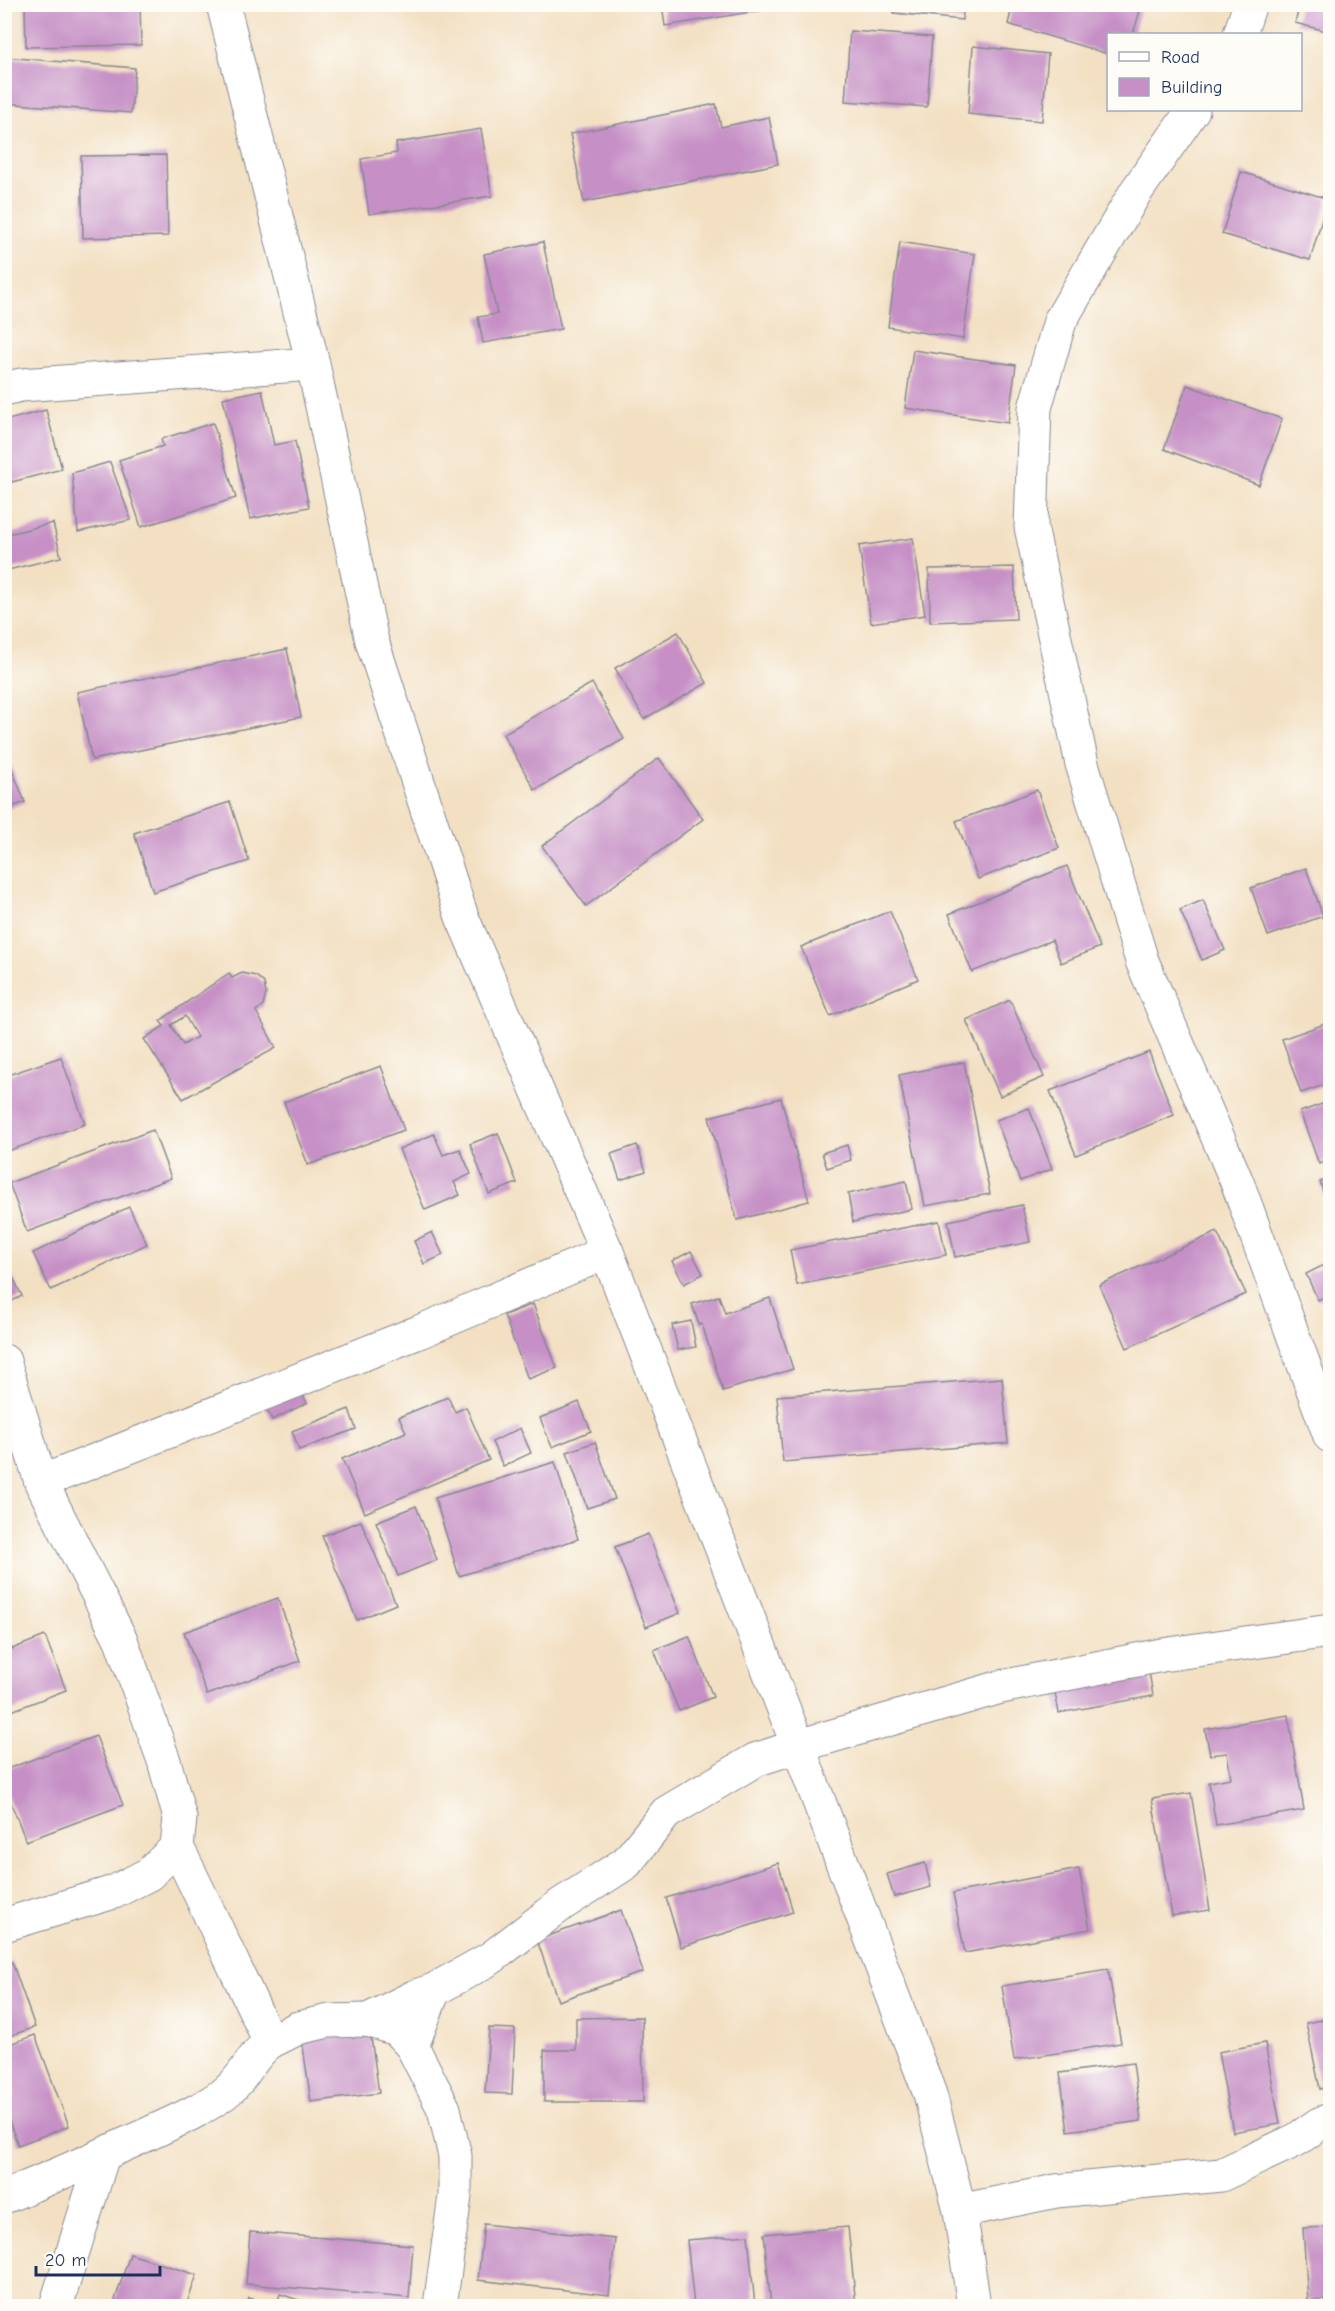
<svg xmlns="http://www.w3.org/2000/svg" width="1335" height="2311" viewBox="0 0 1335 2311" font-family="'Comic Neue',sans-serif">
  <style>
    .building { fill: #c690c6; fill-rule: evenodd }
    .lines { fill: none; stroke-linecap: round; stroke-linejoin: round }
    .street-casing { stroke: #878890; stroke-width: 35 }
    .street { stroke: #fff; stroke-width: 33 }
  </style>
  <rect width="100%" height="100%" fill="#fdfcf7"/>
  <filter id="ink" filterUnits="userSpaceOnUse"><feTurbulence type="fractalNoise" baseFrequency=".0167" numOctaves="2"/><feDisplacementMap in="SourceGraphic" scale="12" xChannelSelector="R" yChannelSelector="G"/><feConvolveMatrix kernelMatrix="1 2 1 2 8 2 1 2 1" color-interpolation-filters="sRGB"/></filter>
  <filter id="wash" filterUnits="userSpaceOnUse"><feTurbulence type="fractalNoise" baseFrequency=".008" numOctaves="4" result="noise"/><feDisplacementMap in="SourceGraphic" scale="24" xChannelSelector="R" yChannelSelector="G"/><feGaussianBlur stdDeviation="1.35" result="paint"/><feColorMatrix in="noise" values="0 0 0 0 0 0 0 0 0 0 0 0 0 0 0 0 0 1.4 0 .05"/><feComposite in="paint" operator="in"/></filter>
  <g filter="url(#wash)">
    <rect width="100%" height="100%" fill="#f3e0c3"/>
    <g id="blocks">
      <g class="building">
        <polygon points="25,4 140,4 141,45 26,47"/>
        <polygon points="662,4 788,4 788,6 665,26"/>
        <polygon points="895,4 964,4 962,20 894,13"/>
        <polygon points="993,4 1142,4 1133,34 1108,34 1108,54 1008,24 1011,12 992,6"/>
        <polygon points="1300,4 1330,4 1330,32 1295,23"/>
        <polygon points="850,31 932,37 927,107 845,101"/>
        <polygon points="973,46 1048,54 1042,121 968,114"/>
        <polygon points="4,57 135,68 131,113 4,103"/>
        <polygon points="716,104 721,127 769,117 778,164 584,202 570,134"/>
        <polygon points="481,129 492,196 369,214 361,159 397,153 396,143"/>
        <polygon points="166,155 168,236 83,238 81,156"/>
        <polygon points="1241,172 1328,199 1310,260 1222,234"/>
        <polygon points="543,242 561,329 483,343 478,317 497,314 484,254"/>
        <polygon points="900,242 975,254 963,339 888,327"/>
        <polygon points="913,350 1016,365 1008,423 905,408"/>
        <polygon points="1187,385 1282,419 1259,485 1164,449"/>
        <polygon points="262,390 274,445 295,441 309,507 250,519 223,398"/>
        <polygon points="46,410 62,469 8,483 4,470 4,421"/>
        <polygon points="213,423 236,498 141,527 119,460 163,446 161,439"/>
        <polygon points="110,462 131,520 78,532 72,473"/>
        <polygon points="53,523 61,557 4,571 4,535"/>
        <polygon points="913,538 925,615 871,623 859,546"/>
        <polygon points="1014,567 1016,619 930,622 929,569"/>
        <polygon points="678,632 707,683 644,719 615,668"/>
        <polygon points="287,649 301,717 92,760 77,692"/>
        <polygon points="592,683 624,739 535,790 503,734"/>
        <polygon points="4,749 25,802 4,810"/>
        <polygon points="659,758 703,819 586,906 542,846"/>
        <polygon points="1037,790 1059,848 978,879 956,821"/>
        <polygon points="230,802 249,861 153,892 134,833"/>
        <polygon points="1067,866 1100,947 1061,963 1052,940 972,972 949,914"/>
        <polygon points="1306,868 1323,916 1268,936 1251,888"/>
        <polygon points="1203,900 1225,950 1202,960 1180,910"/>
        <polygon points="890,911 918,979 830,1016 801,947"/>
        <path d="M229 973 232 978 242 973 256 976 264 983 266 994 263 1006 256 1011 276 1048 183 1099 144 1039 164 1026 160 1021ZM185 1016 197 1037 183 1045 171 1025Z"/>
        <polygon points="1010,1000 1044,1077 1000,1096 966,1020"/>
        <polygon points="1330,1022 1330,1083 1301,1093 1282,1039"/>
        <polygon points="1149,1052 1174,1115 1076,1155 1050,1091"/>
        <polygon points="61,1057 85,1124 5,1152 5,1076"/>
        <polygon points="964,1062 990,1194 925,1206 899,1075"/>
        <polygon points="381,1066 404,1130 308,1165 284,1102"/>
        <polygon points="781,1098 809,1201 737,1220 709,1117"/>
        <polygon points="1330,1101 1330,1159 1319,1164 1300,1112"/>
        <polygon points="1029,1108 1052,1169 1020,1181 996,1120"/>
        <polygon points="153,1130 171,1178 27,1232 9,1183"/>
        <polygon points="498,1133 517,1183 489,1194 470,1144"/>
        <polygon points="434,1134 443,1155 460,1149 471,1174 454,1182 460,1195 425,1210 399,1149"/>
        <polygon points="637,1145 646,1171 620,1180 611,1154"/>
        <polygon points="847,1145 851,1160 827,1168 822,1153"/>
        <polygon points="1330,1179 1330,1212 1320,1182"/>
        <polygon points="906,1181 912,1209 853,1222 848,1194"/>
        <polygon points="1022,1205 1030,1242 955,1257 948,1221"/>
        <polygon points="129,1207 147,1244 51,1290 33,1253"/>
        <polygon points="939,1221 946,1255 797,1285 790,1250"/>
        <polygon points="432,1232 443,1255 424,1264 414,1241"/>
        <polygon points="1217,1232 1246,1294 1127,1348 1099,1285"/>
        <polygon points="691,1251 703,1274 684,1284 672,1261"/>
        <polygon points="4,1259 22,1296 4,1305"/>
        <polygon points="1330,1262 1330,1294 1318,1300 1306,1274"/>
        <polygon points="719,1296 725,1313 770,1298 793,1369 723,1391 702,1324 699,1325 692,1304"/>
        <polygon points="533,1304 557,1368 528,1379 504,1315"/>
        <polygon points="691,1321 696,1347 678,1350 672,1325"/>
        <polygon points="1002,1378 1008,1443 783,1462 777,1396"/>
        <polygon points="298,1386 307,1403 272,1420 263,1402"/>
        <polygon points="448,1397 455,1412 466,1407 489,1460 365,1513 342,1459 406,1432 399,1417"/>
        <polygon points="579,1402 591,1431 552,1447 540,1418"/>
        <polygon points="349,1409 356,1429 299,1450 292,1431"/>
        <polygon points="520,1428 531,1453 503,1466 492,1442"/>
        <polygon points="595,1442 615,1499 587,1508 567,1452"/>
        <polygon points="555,1462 578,1539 459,1576 435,1498"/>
        <polygon points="416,1506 437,1560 398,1576 376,1522"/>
        <polygon points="361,1521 396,1604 357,1620 322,1536"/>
        <polygon points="648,1534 680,1613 646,1627 615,1547"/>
        <polygon points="278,1598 300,1661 207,1695 184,1632"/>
        <polygon points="45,1636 66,1690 4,1714 4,1652"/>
        <polygon points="689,1636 713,1697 679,1711 654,1650"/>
        <polygon points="1148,1665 1153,1696 1059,1713 1053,1683"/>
        <polygon points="1288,1715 1304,1810 1216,1825 1209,1782 1231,1778 1227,1753 1210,1755 1205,1729"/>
        <polygon points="96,1736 123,1805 26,1841 4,1785 4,1770"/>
        <polygon points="1191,1793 1210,1910 1172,1916 1152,1799"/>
        <polygon points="778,1863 793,1912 681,1947 666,1898"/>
        <polygon points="925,1863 931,1887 894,1897 887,1874"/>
        <polygon points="1079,1869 1090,1929 965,1953 953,1893"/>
        <polygon points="621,1910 643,1972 558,2001 537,1940"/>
        <polygon points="12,1962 35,2027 4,2038 4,1965"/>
        <polygon points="1108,1969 1121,2043 1014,2060 1002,1986"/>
        <polygon points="642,2017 643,2102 544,2102 544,2050 576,2050 576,2018"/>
        <polygon points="1330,2018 1330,2087 1320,2089 1306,2023"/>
        <polygon points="489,2028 515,2029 512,2094 485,2093"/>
        <polygon points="370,2030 379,2093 311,2102 302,2040"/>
        <polygon points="35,2035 69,2126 18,2145 4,2108 4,2046"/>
        <polygon points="1265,2043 1280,2124 1233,2132 1218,2052"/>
        <polygon points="1133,2063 1141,2121 1068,2131 1060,2073"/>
        <polygon points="484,2224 615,2239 609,2295 478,2280"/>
        <polygon points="848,2227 856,2306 771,2306 764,2234"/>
        <polygon points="1330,2227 1330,2299 1308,2301 1303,2228"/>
        <polygon points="250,2232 413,2245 409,2298 246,2284"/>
        <polygon points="748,2235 755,2306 694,2306 687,2240"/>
        <polygon points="130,2254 197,2275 186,2306 124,2306 114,2303"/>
        <polygon points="280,2294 317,2306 246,2306 249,2298 276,2306"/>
      </g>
    </g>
  </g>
  <g filter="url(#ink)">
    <use href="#blocks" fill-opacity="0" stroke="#878890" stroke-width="1.5"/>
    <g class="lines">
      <g class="street-casing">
        <g id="street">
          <polyline points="223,4 313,364 372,641 462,917 607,1252 798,1746 930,2094 960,2211 974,2306"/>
          <polyline points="1240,34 1250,4"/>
          <polyline points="1193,110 1135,193 1060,321 1035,408 1031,527 1082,764 1142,961 1237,1182 1330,1436"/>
          <polyline points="4,389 21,385 313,364"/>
          <polyline points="4,1361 41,1482"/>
          <path d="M177 1847C209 1911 239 1977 270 2042L298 2028 329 2021 368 2020 396 2029 412 2046 444 2109 455 2156V2196L440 2306"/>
          <polyline points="4,1925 114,1892 149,1874 177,1847 180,1818 164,1761 121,1640 41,1482 419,1332 607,1252"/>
          <polyline points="368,2020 416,1996 434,1990"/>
          <polyline points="412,2046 434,1990 491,1958 562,1904 626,1863 666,1813 755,1760 798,1746 1001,1687 1162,1655 1330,1631"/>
          <path d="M4 2197C53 2177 100 2156 148 2134 174 2122 202 2110 225 2093 245 2078 250 2057 270 2042"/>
          <polyline points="960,2211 1056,2191 1221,2175 1296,2140 1319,2124 1330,2120"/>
          <polyline points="56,2306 103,2155"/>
        </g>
      </g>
      <use href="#street" class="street"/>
    </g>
  </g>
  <rect width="1335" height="2311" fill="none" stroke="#fdfcf7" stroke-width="24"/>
  <rect x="1107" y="33" width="195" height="78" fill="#fdfcf7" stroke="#a3aaba" stroke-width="1.5"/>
  <rect x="1119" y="52" width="30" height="9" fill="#ffffff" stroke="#a3aaba" stroke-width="1.5"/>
  <text x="1161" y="63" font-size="18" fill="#1b2f5e">Road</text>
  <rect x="1119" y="78" width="30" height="18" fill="#c690c6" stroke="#a3aaba" stroke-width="1.5"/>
  <text x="1161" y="93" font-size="18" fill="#1b2f5e">Building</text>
  <path d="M36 2266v9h124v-9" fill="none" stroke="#1b2f5e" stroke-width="3"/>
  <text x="45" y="2266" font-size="18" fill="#1b2f5e" stroke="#fdfcf7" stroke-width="4.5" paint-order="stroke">20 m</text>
</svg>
